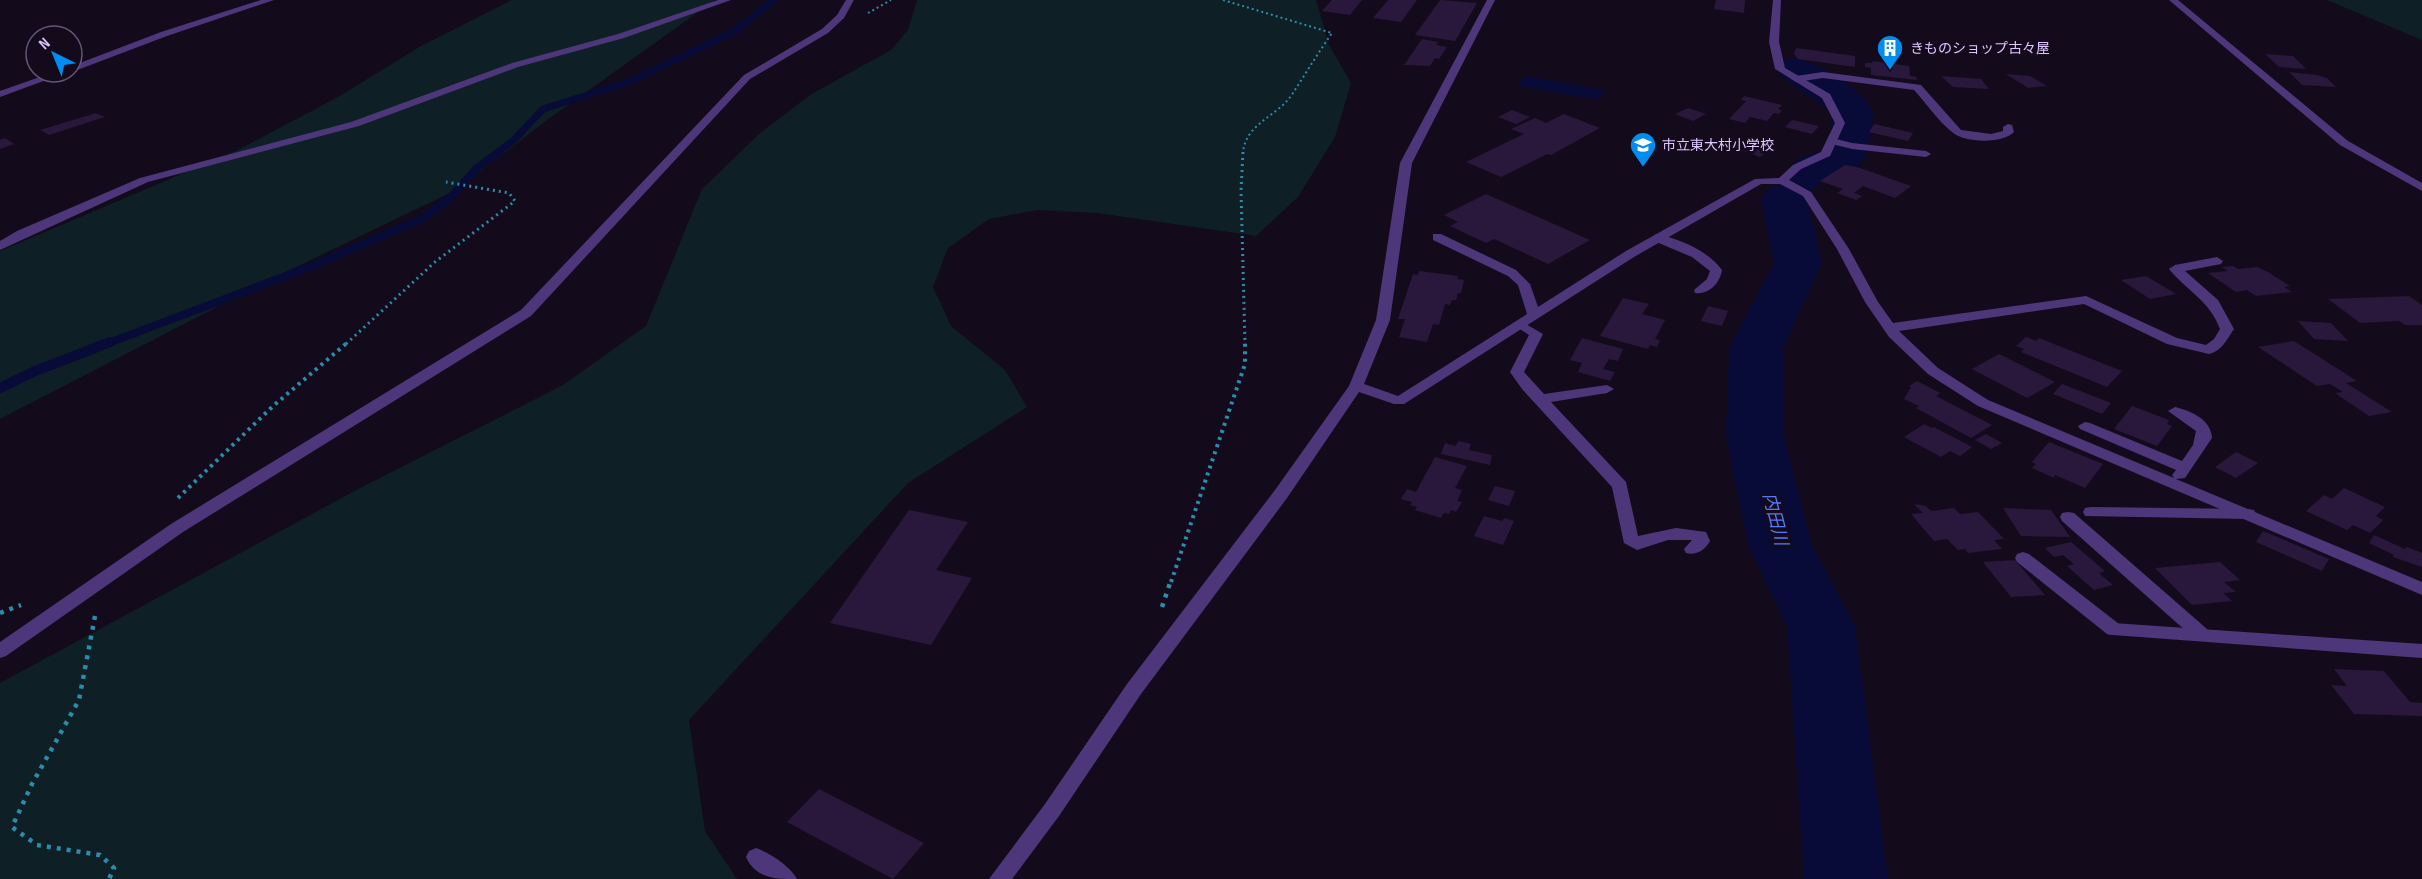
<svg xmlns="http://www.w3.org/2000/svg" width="2422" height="879" viewBox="0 0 2422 879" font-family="'Sofia Sans Condensed','Noto Sans JP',sans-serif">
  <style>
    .green { fill: #0e1f25 }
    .water { fill: #080b37 }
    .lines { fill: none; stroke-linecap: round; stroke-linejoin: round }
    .stream-far2 { stroke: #080b37; stroke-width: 7 }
    .stream-far1 { stroke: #080b37; stroke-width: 8 }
    .stream { stroke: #080b37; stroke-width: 10 }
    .river { fill: #080b37; fill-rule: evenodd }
    .building { fill: #2a173c }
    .path-far3 { stroke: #2d8bac; stroke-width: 2; stroke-dasharray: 2 3; stroke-linecap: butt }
    .path-far2 { stroke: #2d8bac; stroke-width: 3; stroke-dasharray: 2 4; stroke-linecap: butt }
    .path-far1 { stroke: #2d8bac; stroke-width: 4; stroke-dasharray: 3 4.5; stroke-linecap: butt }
    .path { stroke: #2d8bac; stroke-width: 4.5; stroke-dasharray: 4 6; stroke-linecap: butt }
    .service { fill: #4e367b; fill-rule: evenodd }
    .minor { fill: #4e367b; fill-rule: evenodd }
    .tertiary { fill: #4e367b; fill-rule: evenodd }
    .labels { text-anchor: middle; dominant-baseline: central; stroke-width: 6; stroke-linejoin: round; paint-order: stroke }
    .far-poi-label { font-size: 14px; fill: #dec6ff; stroke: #130b1c; text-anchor: start }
    .water-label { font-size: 18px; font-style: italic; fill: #5479fe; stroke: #130b1c }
  </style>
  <rect width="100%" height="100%" fill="#130b1c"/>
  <g class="green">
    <polygon points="512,0 715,0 547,120 456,190 265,282 0,419 0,251 238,150 338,97 421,46"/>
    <polygon points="917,0 1316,0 1329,45 1351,83 1335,137 1298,197 1256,236 1098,213 1037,210 989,219 948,248 933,287 951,326 1005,370 1027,407 908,483 689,720 705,831 737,879 0,879 0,683 362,487 563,385 646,326 702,189 759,134 810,95 891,50 908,30"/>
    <polygon points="2327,0 2422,0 2422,40"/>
  </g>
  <polygon class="water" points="1525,76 1605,90 1599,100 1518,86"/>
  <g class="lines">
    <polyline class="stream-far2" points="497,153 515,139 543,109 629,82 735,31 774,0"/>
    <polyline class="stream-far1" points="106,344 312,266 424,218 452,196 477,168 499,152"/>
    <polyline class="stream" points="0,388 33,372 110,342"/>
    <path class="river" d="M1795 58C1823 65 1857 86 1873 110 1873 125 1870 160 1856 168 1847 172 1836 172 1828 177 1817 183 1821 188 1805 192L1808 197 1807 200 1822 263 1783 348 1784 436 1812 545 1855 626 1888 879H1804L1787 626 1748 545 1726 436 1729 348 1774 263 1761 199 1770 187 1784 184 1780 179 1797 159 1825 150 1832 128 1833 113 1782 77 1776 69 1782 61Z"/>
  </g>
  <g class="building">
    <polygon points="1332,0 1362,0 1350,15 1322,11"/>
    <polygon points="1388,0 1417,0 1401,22 1373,18"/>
    <polygon points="1440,0 1477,3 1455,41 1415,35"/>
    <polygon points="1716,0 1745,0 1744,13 1714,9"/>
    <polygon points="1422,39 1438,42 1436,45 1447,47 1439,59 1435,58 1430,66 1404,65"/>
    <polygon points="1796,48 1855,56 1855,67 1798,59 1794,54"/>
    <polygon points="2265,54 2293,56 2306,69 2279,67"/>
    <polygon points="1873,61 1909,66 1910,76 1916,77 1917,80 1871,75 1871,68 1865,67 1865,63 1872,63"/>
    <polygon points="2289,72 2317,75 2327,78 2336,87 2302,85"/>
    <polygon points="2006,74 2030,76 2047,86 2028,88"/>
    <polygon points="1941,76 1981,79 1989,89 1953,87"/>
    <polygon points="1744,96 1782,105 1778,109 1782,110 1779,114 1774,113 1767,121 1750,117 1745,123 1729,119 1746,101 1741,100"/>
    <polygon points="1688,108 1706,114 1693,121 1675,114"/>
    <polygon points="1512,110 1530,117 1516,124 1498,117"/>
    <polygon points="96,113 105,117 49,135 40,130"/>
    <polygon points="1564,114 1600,128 1551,155 1547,154 1501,177 1466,162 1524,134 1511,129 1535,118 1546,123"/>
    <polygon points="1792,120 1819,126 1812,134 1785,127"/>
    <polygon points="1874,124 1913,133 1908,141 1869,132"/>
    <polygon points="5,138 14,144 0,149 0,140"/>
    <polygon points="1752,143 1771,150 1760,157 1741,150"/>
    <polygon points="1845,165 1857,167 1911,186 1895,198 1863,186 1854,193 1862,196 1856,200 1837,193 1843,189 1820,181"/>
    <polygon points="1486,194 1590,240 1548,264 1494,239 1486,243 1450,226 1458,222 1444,215"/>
    <polygon points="2233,266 2238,269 2257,267 2268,272 2290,286 2284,287 2292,292 2256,296 2247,290 2236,292 2208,273 2228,271 2222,267"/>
    <polygon points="1419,271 1458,276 1457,279 1464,280 1461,293 1458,293 1456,300 1452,300 1450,305 1445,304 1439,325 1433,324 1427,342 1399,337 1405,319 1398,319 1413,274 1418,275"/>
    <polygon points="2146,276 2176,294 2150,299 2121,280"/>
    <polygon points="2409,296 2422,305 2422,325 2405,325 2399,321 2360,323 2328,299"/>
    <polygon points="1623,298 1649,304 1642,314 1665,320 1655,339 1660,340 1657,347 1650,345 1648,349 1600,336"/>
    <polygon points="1708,306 1728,311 1722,326 1701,321"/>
    <polygon points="2298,321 2331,323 2348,341 2314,339"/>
    <polygon points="2026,337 2036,341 2039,338 2122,371 2107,387 2021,352 2024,349 2016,346"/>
    <polygon points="1582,338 1623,349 1618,361 1609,359 1603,369 1615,372 1610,381 1578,372 1582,363 1570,360"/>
    <polygon points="2294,341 2357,381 2346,383 2392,412 2369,416 2335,393 2343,392 2330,384 2317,386 2258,347"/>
    <polygon points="1999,354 2055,382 2027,398 1972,369"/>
    <polygon points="1917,381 1940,393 1936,396 1992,425 1971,438 1916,408 1919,406 1904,399 1911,387 1909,386"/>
    <polygon points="2062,384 2111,403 2102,414 2053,394"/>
    <polygon points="2132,406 2169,420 2167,424 2172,426 2157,446 2114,429"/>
    <polygon points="1924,424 1932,428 1934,427 1972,447 1960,456 1950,451 1941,457 1904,437"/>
    <polygon points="1986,434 2002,443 1991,449 1975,440"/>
    <polygon points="1459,441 1471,444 1469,450 1492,455 1490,465 1441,454 1445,443 1455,446"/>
    <polygon points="2049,442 2103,464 2085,488 2055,475 2054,478 2032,468 2036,464 2032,462"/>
    <polygon points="2236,452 2258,463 2236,478 2215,467"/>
    <polygon points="1435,457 1467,466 1455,488 1462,490 1457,501 1462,502 1456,512 1451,510 1449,514 1444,513 1441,518 1415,510 1417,507 1410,505 1412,502 1401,499 1407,489 1416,492"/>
    <polygon points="1495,486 1515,491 1509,506 1488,500"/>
    <polygon points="2344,488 2385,507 2376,516 2383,520 2370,533 2353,525 2347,530 2306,511 2324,495 2332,499"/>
    <polygon points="1914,504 1926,506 1931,511 1954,508 1960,514 1978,512 2004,539 1994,540 2002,549 1968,553 1965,549 1958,550 1947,539 1934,541 1911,514 1923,513"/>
    <polygon points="2003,508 2051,510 2070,537 2021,536"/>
    <polygon points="909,510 968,522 936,570 972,578 931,645 830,623"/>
    <polygon points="1484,516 1502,521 1504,518 1514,521 1503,545 1474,536"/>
    <polygon points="2263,531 2329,559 2322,571 2256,542"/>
    <polygon points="2374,535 2405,549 2407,547 2422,553 2422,567 2393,557 2394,555 2369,543"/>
    <polygon points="2071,542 2105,571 2099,573 2113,585 2094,590 2067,566 2074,564 2063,555 2054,557 2045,548"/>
    <polygon points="2015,560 2045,595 2011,597 1983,562"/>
    <polygon points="2220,562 2240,580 2224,582 2236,592 2223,593 2232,601 2192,605 2155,568"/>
    <polygon points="2334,669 2384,671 2410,702 2422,703 2422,716 2354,714 2331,685 2347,686"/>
    <polygon points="819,789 924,843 893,879 787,822"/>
  </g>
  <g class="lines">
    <g class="path-far3">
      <path d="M1223 0 1332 33C1318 53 1306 73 1293 93 1279 116 1245 123 1243 153"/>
      <polyline points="868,13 891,0"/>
    </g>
    <g class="path-far2">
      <polyline points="1243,152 1241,190 1245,344"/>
      <polyline points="346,344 435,262 515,201 509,193 446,182"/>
    </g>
    <g class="path-far1">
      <polyline points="178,498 272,407 348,342"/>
      <polyline points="1171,582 1245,364 1245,342"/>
    </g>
    <g class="path">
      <polyline points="1162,607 1171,580"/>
      <polyline points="0,613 21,605"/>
      <polyline points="95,616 79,700 32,784 12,827 37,845 100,855 114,868 109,879"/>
    </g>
    <g class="service">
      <path d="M1823 72 1921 85 1961 130 1991 134 2003 131V127L2008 124 2012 125 2014 132C2003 144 1964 143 1952 132 1938 121 1926 103 1914 90L1823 78 1796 82 1791 79 1796 76Z"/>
      <polygon points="1832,138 1852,143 1926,151 1931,154 1926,157 1852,149 1828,143 1828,139"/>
      <path d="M1658 234C1681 240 1707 250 1722 270 1720 283 1709 295 1695 293L1694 290 1707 279 1710 271 1692 257 1654 241V235Z"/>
      <path d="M1519 320 1543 334 1524 372 1544 394 1607 385 1614 389 1607 393 1551 402 1626 482 1638 536 1676 528 1706 532 1710 541C1705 550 1696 556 1686 553L1684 549 1692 540H1668L1637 550 1624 543 1612 487 1522 389 1510 372 1529 335 1512 324Z"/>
      <polygon points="2091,507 2248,509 2254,510 2256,514 2254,518 2248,519 2085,516 2083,512 2085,508"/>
      <polygon points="2068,512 2074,513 2207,629 2210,634 2207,639 2201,640 2195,639 2062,521 2060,517 2062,513"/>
      <polygon points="2023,552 2029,554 2119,624 2122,629 2119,634 2113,635 2107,634 2017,562 2015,558 2017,554"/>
      <path d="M756 848C770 853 790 866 797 879 776 879 756 879 746 857L749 851Z"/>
    </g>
    <g class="minor">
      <polygon points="261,0 274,0 167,36 72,72 72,66 161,32"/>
      <polygon points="718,0 731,0 624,38 518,67 359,126 148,182 0,250 0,241 17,231 140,178 351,122 512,63 618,34"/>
      <polygon points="846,0 854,0 844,18 828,33 750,79 531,316 183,532 6,656 0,658 0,642 171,524 521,310 744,75 822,29 837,15"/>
      <path d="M1487 0H1495L1412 163 1390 320 1364 384 1398 396 1527 314 1518 285 1508 276 1433 240V234H1441L1516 270 1530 284 1538 307 1626 251 1755 179 1779 178 1793 165 1821 152 1835 123 1822 98 1775 69 1769 42 1773 0H1781L1779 42 1785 68 1830 94 1845 123 1830 156 1801 169 1789 180 1811 192 1849 249 1878 302 1893 323 2086 296 2177 338 2206 345 2214 339 2220 329C2210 301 2187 291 2169 269L2175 265 2217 257 2223 261 2221 264 2185 271 2218 300 2234 329C2227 339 2222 351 2209 354L2167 344 2084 304 1899 331 1938 368 1988 400 2174 478 2172 475 2176 470 2080 429 2078 426 2085 422 2090 423 2182 461 2193 445 2196 431 2168 411 2175 407C2191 411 2211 419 2212 438L2185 478 2176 479 2422 582V595L1978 406 1928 374 1889 337 1865 302 1837 249 1803 196 1780 184H1761L1634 257 1404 404H1394L1359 392 1287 498 1141 694 1059 816 1012 879H989L1045 804 1127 684 1275 490 1349 386 1376 320 1400 163Z"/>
      <polygon points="54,72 68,72 0,97 0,91"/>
      <polygon points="2113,623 2422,644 2422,658 2113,635 2107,634 2104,629 2107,624"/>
    </g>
    <polygon class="tertiary" points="2169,0 2178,0 2348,141 2422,183 2422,191 2340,145"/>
  </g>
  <defs>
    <g id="building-pin" transform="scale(1.35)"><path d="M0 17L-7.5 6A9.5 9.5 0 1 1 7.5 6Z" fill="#018cef" stroke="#130b1c"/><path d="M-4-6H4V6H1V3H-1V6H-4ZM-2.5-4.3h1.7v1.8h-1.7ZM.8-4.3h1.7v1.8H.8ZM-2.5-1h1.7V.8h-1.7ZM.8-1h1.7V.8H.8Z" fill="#fff"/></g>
    <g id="school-pin" transform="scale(1.35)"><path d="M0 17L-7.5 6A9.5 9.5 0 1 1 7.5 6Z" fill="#018cef" stroke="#130b1c"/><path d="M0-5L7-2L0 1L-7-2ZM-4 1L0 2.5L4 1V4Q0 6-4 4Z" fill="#fff"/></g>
  </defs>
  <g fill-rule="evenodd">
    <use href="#building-pin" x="1890" y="48"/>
    <use href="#school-pin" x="1643" y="145"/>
  </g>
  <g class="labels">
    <g class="far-poi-label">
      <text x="1910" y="48">きものショップ古々屋</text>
      <text x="1662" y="145">市立東大村小学校</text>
    </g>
    <g class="water-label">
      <text transform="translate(1775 519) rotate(76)">内田川</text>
    </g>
  </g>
  <g transform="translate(54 54) rotate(317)"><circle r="28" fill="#130b1c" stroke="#645677" stroke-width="1.5"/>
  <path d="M0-4.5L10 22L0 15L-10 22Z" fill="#018cef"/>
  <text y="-9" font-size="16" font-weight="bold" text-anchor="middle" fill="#dec6ff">N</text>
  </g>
</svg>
